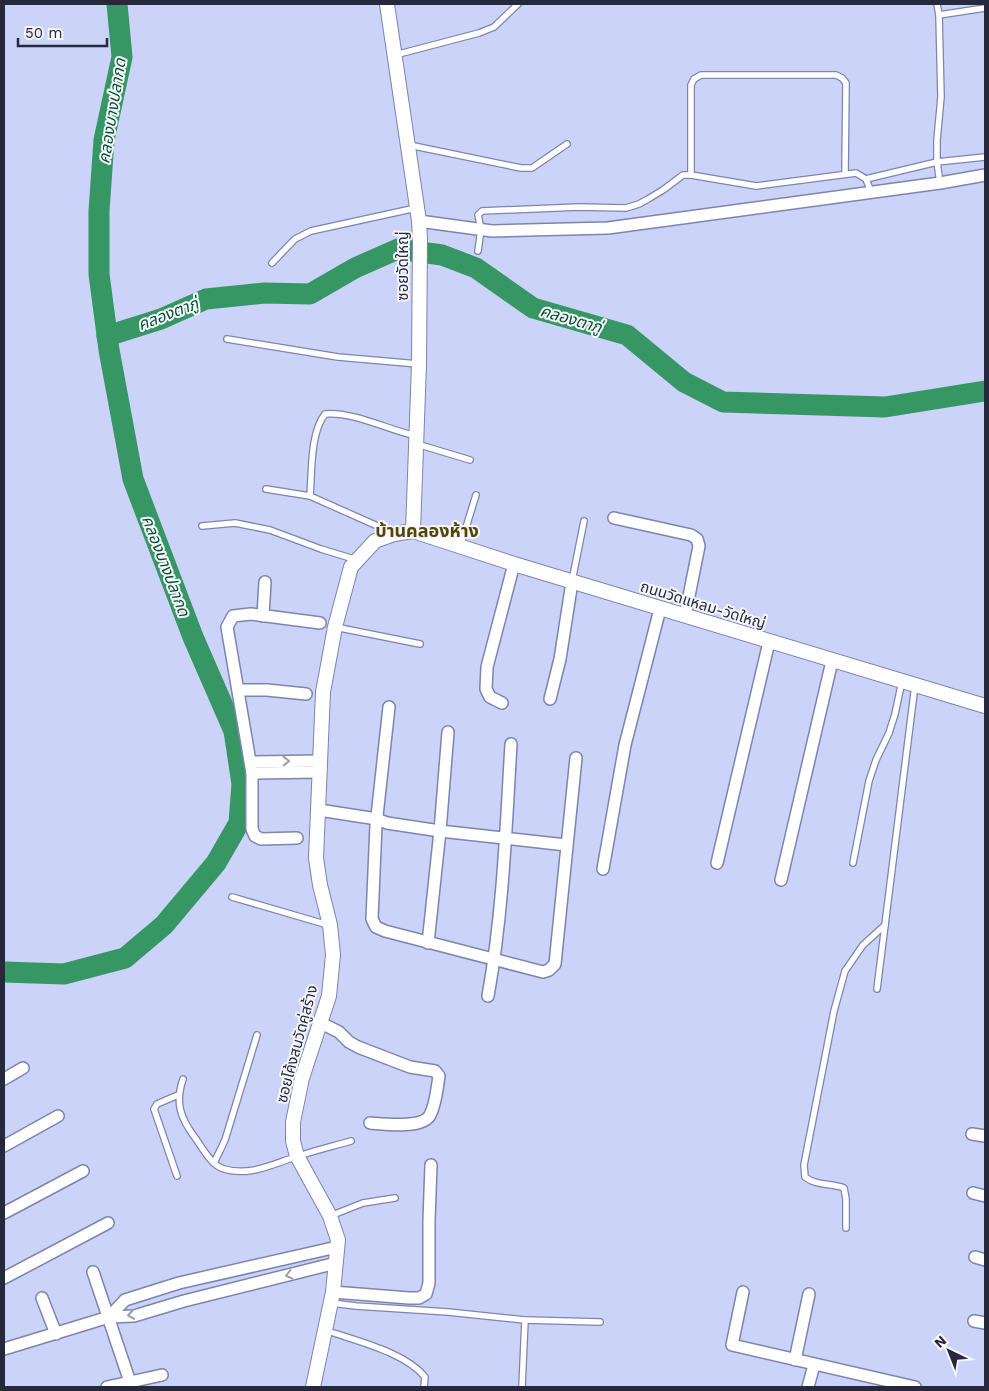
<svg xmlns="http://www.w3.org/2000/svg" width="989" height="1391" viewBox="0 0 989 1391" font-family="'Work Sans','Noto Sans Thai',sans-serif">
  <style>
    .lines { fill: none; stroke-linecap: round; stroke-linejoin: round }
    .river { stroke: #379764; stroke-width: 21 }
    .service-casing { stroke: #7c84b0; stroke-width: 8 }
    .minor-casing { stroke: #7c84b0; stroke-width: 14 }
    .tertiary-casing { stroke: #7c84b0; stroke-width: 16 }
    .service { stroke: #fff; stroke-width: 5.5 }
    .minor { stroke: #fff; stroke-width: 11 }
    .tertiary { stroke: #fff; stroke-width: 14 }
    .oneway { stroke: #9d9fa7 }
    .labels { text-anchor: middle; dominant-baseline: central; stroke-width: 4; stroke-linejoin: round; paint-order: stroke }
    .street-label { font-size: 15px; fill: #26293b; stroke: #f5f6fb }
    .water-label { font-size: 16px; font-style: italic; fill: #05512e; stroke: #f5f6fb }
    .quarter-label { font-size: 18px; font-weight: bold; fill: #534502; stroke: #f5f6fb }
  </style>
  <rect width="100%" height="100%" fill="#cbd3f8"/>
  <g class="lines">
    <g class="river">
      <polyline points="107,336 161,319 206,299 265,293 310,294 355,268 398,249 442,255 476,268 533,308 627,335 684,382 723,402 885,407 985,391"/>
      <polyline points="4,972 64,974 125,958 164,925 216,863 239,823 242,784 234,731 193,637 133,479 109,350 99,274 99,211 104,140 122,57 117,4"/>
    </g>
    <g class="service-casing">
      <g id="service">
        <polyline points="939,15 985,8"/>
        <polyline points="395,55 479,33 494,27 518,4"/>
        <polyline points="409,145 521,168 532,168 567,144"/>
        <polyline points="691,175 691,85 694,79 701,75 836,75 842,78 846,83 845,174"/>
        <polyline points="866,179 937,162 937,140 941,97 939,15 937,4"/>
        <polyline points="940,183 937,162 985,157"/>
        <polyline points="478,251 481,229 478,215 482,211 579,207 626,208 639,204 648,199 663,190 683,175 691,175 756,186 856,173 866,179 871,192"/>
        <polyline points="272,263 295,239 311,231 416,208"/>
        <polyline points="227,339 338,357 418,364"/>
        <polyline points="417,444 470,460"/>
        <polyline points="266,489 310,496 391,532"/>
        <path d="M310 496C312 472 310 433 325 414 351 411 389 430 416 436"/>
        <polyline points="202,526 235,523 270,530 321,549 357,560"/>
        <polyline points="460,547 476,495"/>
        <polyline points="572,581 584,521"/>
        <polyline points="335,627 420,644"/>
        <polyline points="853,863 869,781 876,760 889,733 895,714 902,681"/>
        <polyline points="232,897 328,925"/>
        <polyline points="877,989 915,685"/>
        <path d="M183 1079C175 1103 180 1118 196 1139 203 1149 212 1166 224 1169 251 1177 274 1163 299 1156 316 1150 334 1146 351 1141"/>
        <polyline points="214,1163 225,1140 257,1035"/>
        <polyline points="177,1176 154,1109 157,1104 178,1095"/>
        <polyline points="330,1216 363,1203 395,1198"/>
        <path d="M846 1228V1199L844 1188C831 1183 816 1186 805 1177L804 1165 834 1011 845 971 863 945 885 925"/>
        <polyline points="331,1303 356,1306 448,1312 525,1320 522,1387"/>
        <polyline points="525,1320 600,1322"/>
        <path d="M325 1330C356 1341 405 1352 425 1377L424 1387"/>
      </g>
    </g>
    <g class="minor-casing">
      <g id="minor">
        <polyline points="419,221 492,231 608,228 940,183 985,175"/>
        <polyline points="614,518 691,535 697,539 699,546 685,616"/>
        <polyline points="263,616 265,582"/>
        <polyline points="239,690 267,690 306,694"/>
        <polyline points="550,699 560,659 572,582"/>
        <polyline points="502,703 490,697 486,689 487,667 514,564"/>
        <polyline points="389,707 376,825 372,919 376,927 385,931 543,972 549,970 555,964 576,758"/>
        <polyline points="251,762 321,761"/>
        <polyline points="252,773 320,772"/>
        <polyline points="319,810 377,819 387,823 440,831 566,845"/>
        <polyline points="297,838 261,839 255,836 252,829 252,773 227,627 233,616 251,614 320,623"/>
        <polyline points="717,863 769,642"/>
        <polyline points="603,869 625,745 660,609"/>
        <polyline points="781,880 832,661"/>
        <polyline points="428,943 440,831 448,732"/>
        <path d="M488 996C503 913 506 828 511 744"/>
        <path d="M321 1023 339 1032 349 1042 358 1047 410 1067 435 1071 439 1076C437 1088 436 1104 430 1115 423 1129 384 1124 370 1123"/>
        <polyline points="4,1079 23,1068"/>
        <polyline points="972,1134 985,1136"/>
        <polyline points="4,1146 58,1116"/>
        <polyline points="973,1193 985,1196"/>
        <polyline points="4,1213 83,1171"/>
        <polyline points="975,1257 985,1260"/>
        <polyline points="336,1263 184,1301 134,1316 109,1317 125,1300 179,1283 337,1247"/>
        <polyline points="93,1272 130,1382"/>
        <polyline points="4,1278 108,1223"/>
        <polyline points="333,1292 409,1298 419,1298 426,1294 429,1283 429,1220 431,1165"/>
        <polyline points="743,1292 732,1345 915,1387"/>
        <polyline points="42,1298 56,1334"/>
        <polyline points="974,1321 985,1323"/>
        <polyline points="4,1349 109,1317"/>
        <polyline points="795,1360 809,1294"/>
        <polyline points="107,1387 162,1375"/>
        <polyline points="808,1387 814,1365"/>
      </g>
    </g>
    <g class="tertiary-casing">
      <g id="tertiary">
        <polyline points="387,4 419,221 420,239 419,364 413,531"/>
        <polyline points="313,1387 333,1292 338,1240 330,1216 297,1156 293,1141 293,1122 302,1078 329,996 333,955 330,925 320,885 316,858 323,692 335,627 351,567 375,541 394,534 413,531 514,564 985,706"/>
      </g>
    </g>
    <use href="#service" class="service"/>
    <use href="#minor" class="minor"/>
    <use href="#tertiary" class="tertiary"/>
  </g>
  <defs><path id="oneway-chevron" d="M-2-3.5L2.5 0L-2 3.5" fill="none" stroke-width="1.6" stroke-linecap="round" stroke-linejoin="round" transform="scale(1.25)"/></defs>
  <g class="oneway">
    <use href="#oneway-chevron" transform="translate(286 761) rotate(-1)"/>
    <use href="#oneway-chevron" transform="translate(289 1275) rotate(166)"/>
    <use href="#oneway-chevron" transform="translate(131 1315) rotate(172)"/>
  </g>
  <g class="labels">
    <g class="street-label">
      <text transform="translate(403 266) rotate(-90)">ซอยวัดใหญ่</text>
      <text transform="translate(703 605) rotate(17)">ถนนวัดแหลม-วัดใหญ่</text>
      <text transform="translate(297 1044) rotate(-75)">ซอยโค้งสนวัดคู่สร้าง</text>
    </g>
    <g class="water-label">
      <text transform="translate(112 111) rotate(-81)">คลองบางปลากด</text>
      <text transform="translate(168 314) rotate(-21)">คลองตาภู่</text>
      <text transform="translate(571 319) rotate(16)">คลองตาภู่</text>
      <text transform="translate(166 566) rotate(69)">คลองบางปลากด</text>
    </g>
    <g class="quarter-label">
      <text x="427" y="530">บ้านคลองห้าง</text>
    </g>
  </g>
  <rect width="989" height="1391" fill="none" stroke="#26293b" stroke-width="10"/>
  <g transform="translate(949 1351) rotate(317)" stroke="#f5f6fb" stroke-width="4" paint-order="stroke">
  <path d="M0-4L9 19L0 12L-9 19Z" fill="#26293b"/>
  <text y="-8" font-size="14" font-weight="bold" text-anchor="middle" fill="#26293b">N</text>
  </g>
  <path d="M18 38v8h89v-8" fill="none" stroke="#26293b" stroke-width="2.5"/>
  <text x="25" y="38" font-size="15" fill="#26293b" stroke="#f5f6fb" stroke-width="4" paint-order="stroke">50 m</text>
</svg>
